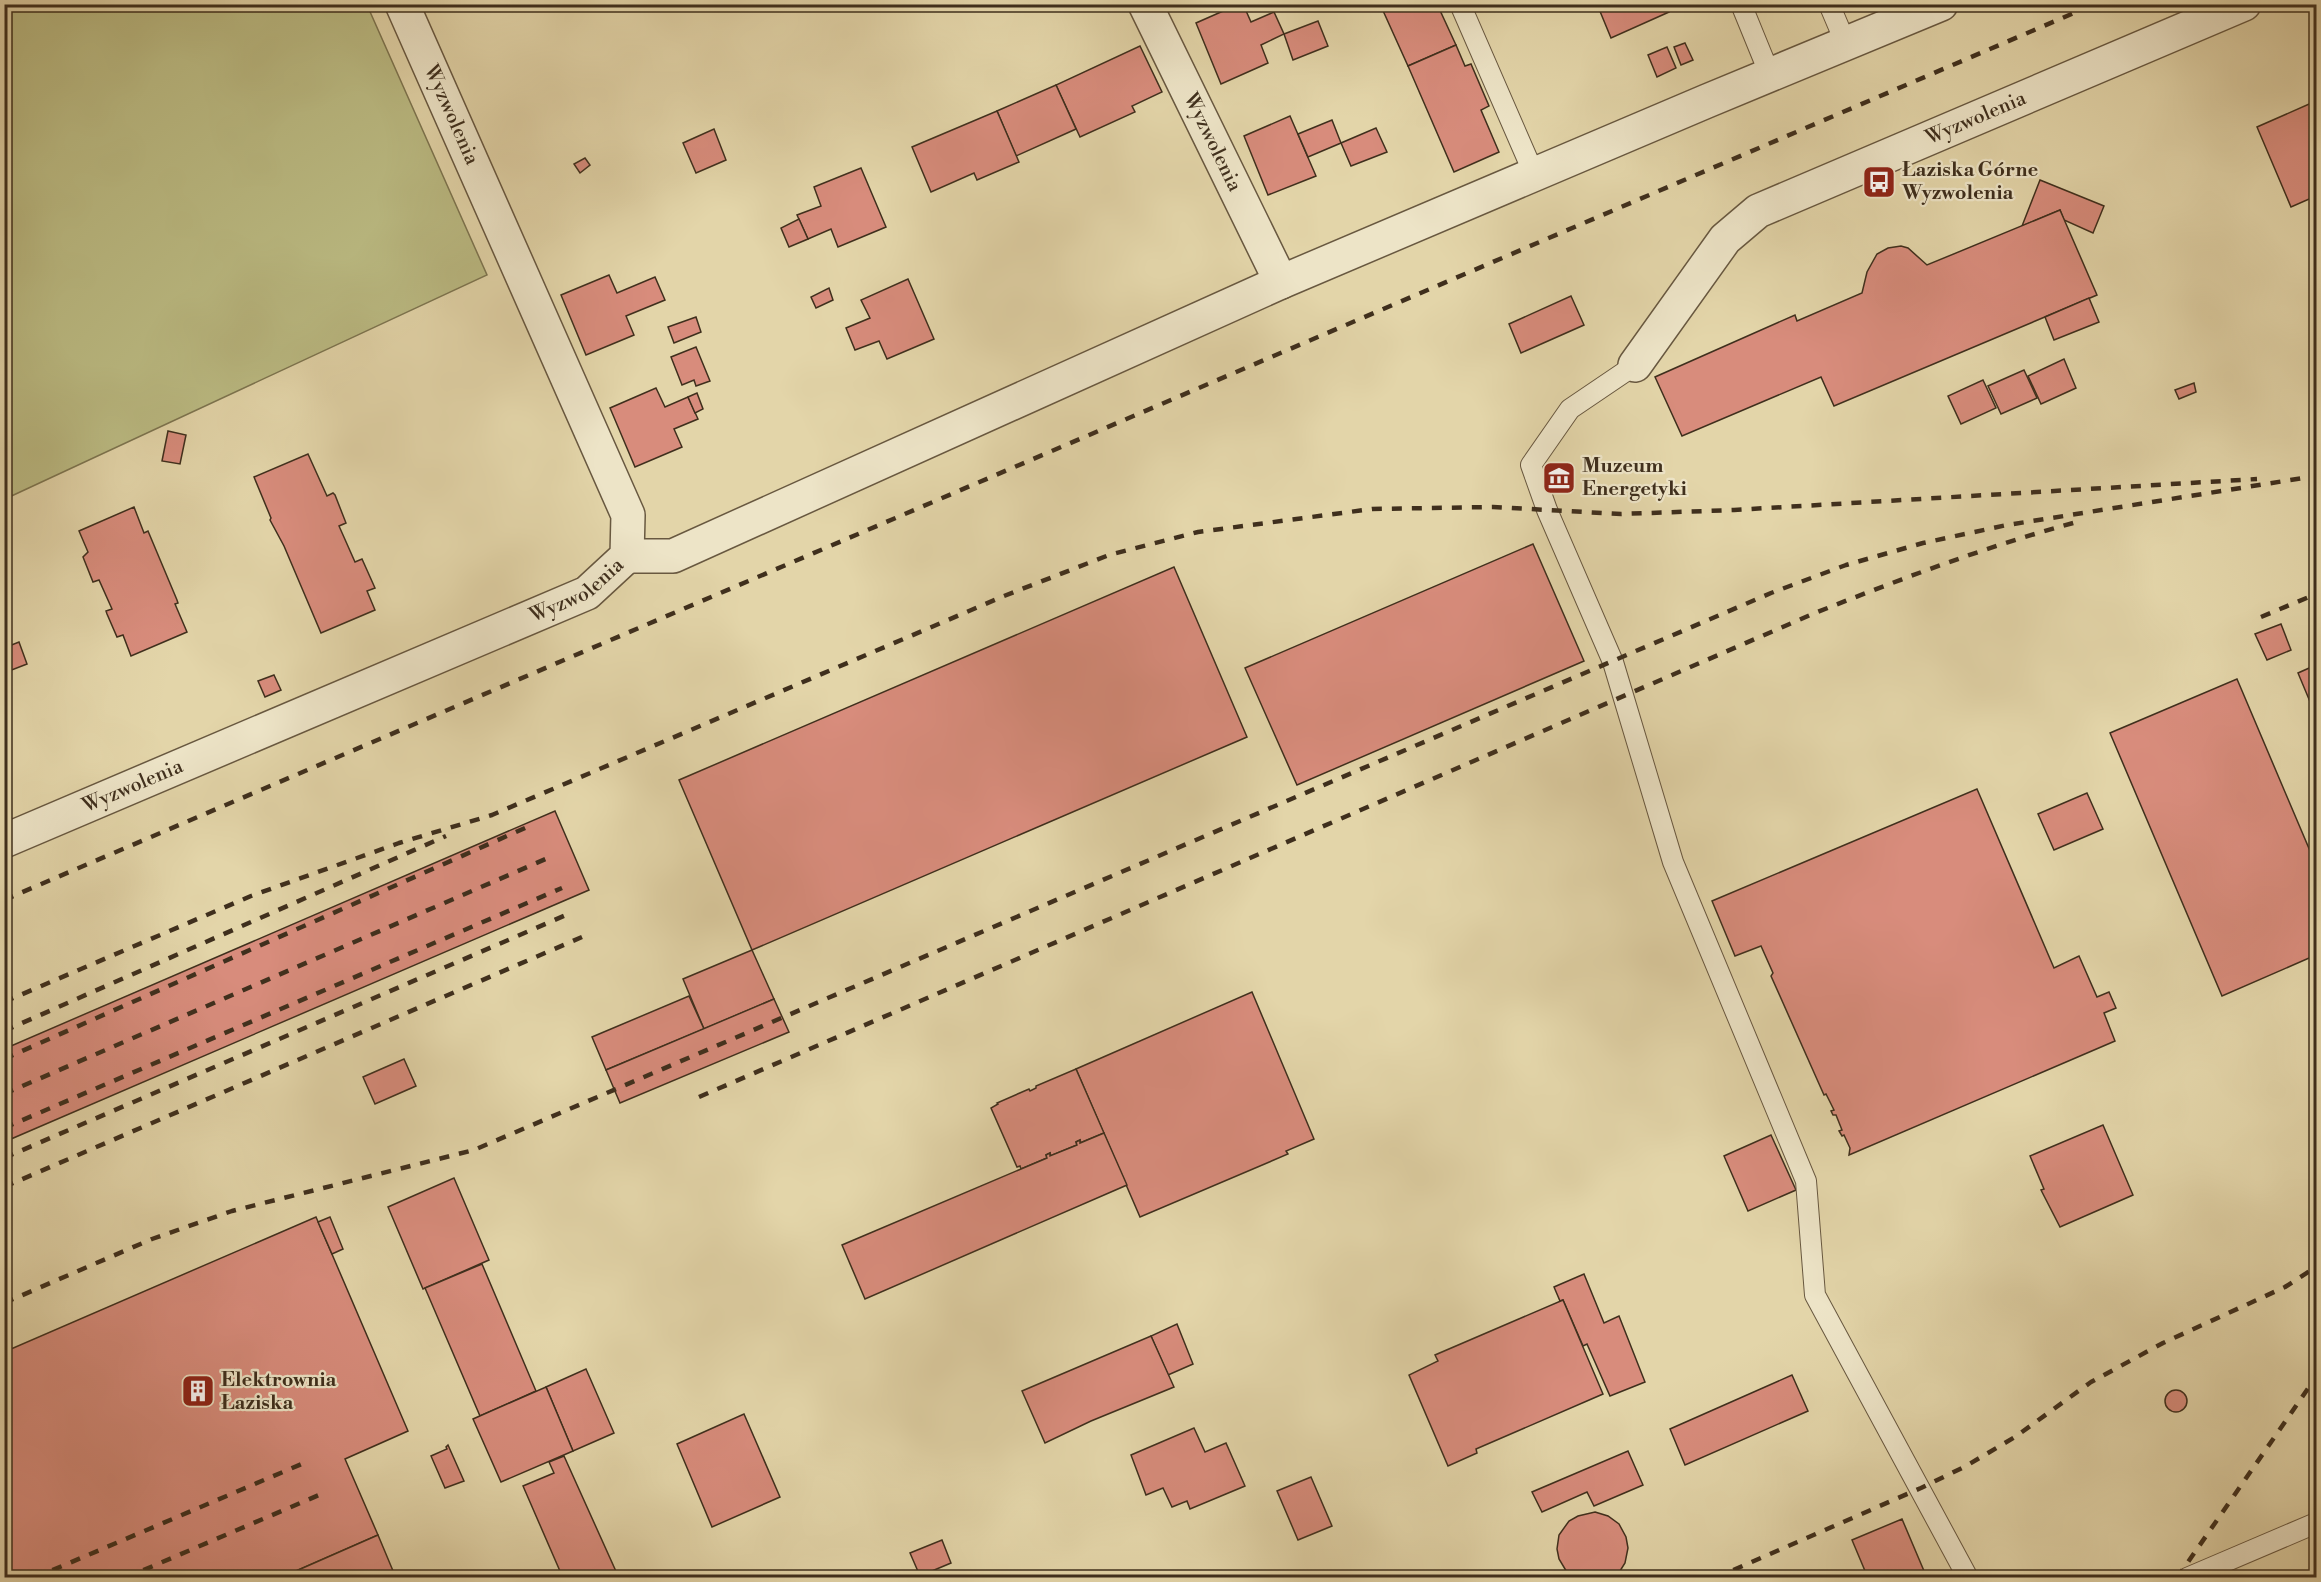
<svg xmlns="http://www.w3.org/2000/svg" width="2321" height="1582" viewBox="0 0 2321 1582" font-family="'Libre Bodoni',serif">
  <style>
    .green { fill: #bbbb83; stroke: #7d7550; stroke-width: 1.5 }
    .building { fill: #d88c7c; stroke: #3f2f1d; stroke-width: 1.5 }
    .lines { fill: none; stroke-linecap: round; stroke-linejoin: round }
    .service-casing { stroke: #685840; stroke-width: 22 }
    .minor-casing { stroke: #685840; stroke-width: 36 }
    .tertiary-casing { stroke: #685840; stroke-width: 36 }
    .service { stroke: #ede4c7; stroke-width: 20 }
    .minor { stroke: #ede4c7; stroke-width: 33 }
    .tertiary { stroke: #ede4c7; stroke-width: 33 }
    .rail { stroke: #3f2f1d; stroke-width: 4.5; stroke-dasharray: 10 10; stroke-linecap: butt }
    .labels { text-anchor: middle; dominant-baseline: central; stroke-width: 4.5; stroke-linejoin: round; paint-order: stroke }
    .street-label { font-size: 20px; fill: #3f2f1d; stroke: #ede4c7 }
    .poi-label { font-size: 20px; font-weight: bold; fill: #3f2f1d; stroke: #ede4c7; text-anchor: start }
  </style>
  <rect width="100%" height="100%" fill="#e3d5a9"/>
  <filter id="stains"><feTurbulence type="fractalNoise" baseFrequency=".00333" numOctaves="4"/><feColorMatrix values="0 0 0 0 .2 0 0 0 0 .09 0 0 0 0 .02 0 0 0 .5 -.17"/></filter>
  <radialGradient id="worn" r=".72"><stop offset=".6" stop-color="#630" stop-opacity="0"/><stop offset="1" stop-color="#630" stop-opacity=".3"/></radialGradient>
  <polygon class="green" points="4,5 367,5 487,275 5,499"/>
  <g class="building">
    <polygon points="1239,4 1243,4 1251,22 1274,12 1284,34 1261,45 1268,63 1221,84 1196,23"/>
    <polygon points="1380,4 1442,4 1438,6 1456,45 1408,66"/>
    <polygon points="1597,4 1666,4 1669,12 1611,38"/>
    <polygon points="1318,21 1328,46 1293,60 1284,34"/>
    <polygon points="1685,43 1693,60 1681,65 1674,47"/>
    <polygon points="1456,45 1465,66 1471,64 1489,106 1481,110 1499,152 1454,172 1408,66"/>
    <polygon points="1140,46 1162,92 1132,106 1135,112 1080,137 1056,85"/>
    <polygon points="1667,47 1676,68 1657,77 1648,55"/>
    <polygon points="1056,85 1076,129 1016,156 997,111"/>
    <polygon points="2316,101 2316,196 2291,207 2257,127"/>
    <polygon points="997,111 1019,162 977,180 974,173 931,192 912,147"/>
    <polygon points="1290,116 1316,176 1268,195 1244,136"/>
    <polygon points="1332,120 1341,143 1308,157 1298,134"/>
    <polygon points="1376,128 1387,152 1351,166 1341,143"/>
    <polygon points="714,129 726,160 696,173 683,143"/>
    <polygon points="585,158 590,165 580,173 574,164"/>
    <polygon points="861,168 886,227 838,247 831,229 808,239 797,215 821,206 814,187"/>
    <polygon points="2040,180 2104,206 2093,233 2064,220 2060,210 2022,226"/>
    <polygon points="2060,210 2097,295 1834,406 1821,377 1682,436 1655,377 1795,315 1797,321 1862,293 1867,272 1877,254 1888,248 1901,246 1908,248 1927,265"/>
    <polygon points="799,219 808,239 789,247 781,228"/>
    <polygon points="609,275 617,293 655,277 665,300 626,316 634,335 586,355 561,295"/>
    <polygon points="908,279 934,339 887,359 879,341 855,350 846,328 870,318 861,300"/>
    <polygon points="829,288 833,300 816,308 811,297"/>
    <polygon points="1571,296 1584,325 1521,353 1509,324"/>
    <polygon points="2089,298 2099,322 2054,340 2045,317"/>
    <polygon points="696,317 701,332 674,343 668,327"/>
    <polygon points="696,347 710,381 696,386 694,380 682,385 671,357"/>
    <polygon points="2064,359 2076,388 2041,404 2028,376"/>
    <polygon points="2024,370 2037,398 2001,414 1988,386"/>
    <polygon points="1983,380 1996,408 1961,424 1948,396"/>
    <polygon points="2194,383 2196,392 2179,399 2175,390"/>
    <polygon points="656,388 665,407 688,397 698,419 674,429 682,447 635,467 610,408"/>
    <polygon points="697,393 703,409 695,413 688,397"/>
    <polygon points="168,431 186,435 180,464 162,461"/>
    <polygon points="308,454 327,496 333,493 335,495 346,523 339,526 355,562 362,559 375,588 367,591 375,610 321,633 284,546 270,520 271,518 254,477"/>
    <polygon points="134,507 144,533 148,531 177,600 178,603 175,604 187,632 131,656 123,635 117,637 107,614 106,611 112,609 99,580 93,582 83,557 88,552 79,531"/>
    <polygon points="1533,544 1584,661 1297,785 1245,668"/>
    <polygon points="1174,567 1247,737 752,950 679,780"/>
    <polygon points="2281,624 2291,650 2267,660 2255,634"/>
    <polygon points="19,642 27,664 4,673 4,648"/>
    <polygon points="2316,665 2316,716 2298,673"/>
    <polygon points="274,675 281,690 265,697 258,681"/>
    <polygon points="2237,679 2316,865 2316,955 2222,996 2110,733"/>
    <polygon points="1977,789 2054,968 2079,956 2097,997 2109,992 2116,1008 2104,1013 2115,1041 1849,1155 1850,1148 1844,1135 1842,1136 1839,1131 1842,1130 1836,1115 1833,1115 1831,1111 1834,1110 1826,1094 1824,1095 1771,976 1773,973 1761,946 1735,956 1712,901"/>
    <polygon points="2087,793 2103,829 2054,850 2038,814"/>
    <polygon points="555,811 589,890 4,1142 4,1049"/>
    <polygon points="752,950 774,999 704,1029 683,979"/>
    <polygon points="1252,992 1314,1139 1286,1151 1288,1154 1140,1217 1076,1069"/>
    <polygon points="689,996 704,1029 606,1070 592,1037"/>
    <polygon points="774,999 789,1032 620,1103 606,1070"/>
    <polygon points="404,1059 416,1086 375,1104 363,1077"/>
    <polygon points="1076,1069 1104,1133 1080,1143 1080,1140 1076,1142 1077,1145 1050,1156 1050,1153 1046,1155 1047,1158 1021,1169 1020,1166 1017,1167 991,1108 998,1104 997,1103 1029,1089 1030,1091 1036,1088 1036,1086"/>
    <polygon points="2103,1125 2133,1195 2060,1227 2041,1190 2044,1189 2030,1156"/>
    <polygon points="1104,1133 1127,1185 865,1299 842,1245 1047,1158 1046,1155 1050,1153 1050,1156 1077,1145 1076,1142 1080,1140 1080,1143"/>
    <polygon points="1771,1135 1796,1190 1748,1211 1724,1156"/>
    <polygon points="454,1178 489,1260 423,1289 388,1207"/>
    <polygon points="316,1217 408,1431 345,1459 378,1535 280,1578 4,1578 4,1352"/>
    <polygon points="330,1217 343,1249 332,1254 318,1222"/>
    <polygon points="482,1264 536,1391 480,1416 425,1288"/>
    <polygon points="1584,1274 1604,1323 1619,1316 1645,1382 1610,1396 1587,1344 1583,1346 1563,1300 1560,1301 1554,1287"/>
    <polygon points="1563,1300 1603,1394 1476,1449 1477,1453 1448,1466 1409,1375 1438,1361 1435,1355"/>
    <polygon points="1177,1324 1193,1364 1168,1375 1151,1336"/>
    <polygon points="1151,1336 1174,1387 1091,1421 1045,1443 1022,1391"/>
    <polygon points="586,1369 614,1433 573,1451 546,1387"/>
    <polygon points="1792,1375 1808,1411 1685,1465 1670,1429"/>
    <polygon points="546,1387 573,1451 501,1482 473,1419"/>
    <circle cx="2176" cy="1401" r="11"/>
    <polygon points="744,1414 780,1497 712,1527 677,1444"/>
    <polygon points="1194,1428 1205,1452 1226,1443 1245,1486 1190,1509 1187,1501 1172,1507 1163,1488 1146,1495 1131,1455"/>
    <polygon points="448,1445 464,1481 445,1488 431,1456 447,1449 446,1447"/>
    <polygon points="1628,1451 1643,1485 1594,1506 1587,1492 1542,1512 1532,1492"/>
    <polygon points="564,1456 619,1578 563,1578 523,1486 554,1473 549,1462"/>
    <polygon points="1311,1477 1332,1526 1298,1540 1277,1491"/>
    <polygon points="1595,1512 1608,1516 1619,1524 1626,1537 1628,1548 1625,1563 1620,1571 1610,1578 1573,1578 1568,1574 1559,1559 1557,1549 1559,1535 1569,1521 1578,1516"/>
    <polygon points="1902,1519 1927,1578 1868,1578 1852,1540"/>
    <polygon points="378,1535 396,1578 280,1578"/>
    <polygon points="942,1540 951,1563 920,1576 910,1553"/>
  </g>
  <g class="lines">
    <g class="service-casing">
      <g id="service">
        <polyline points="1460,4 1534,174"/>
        <polyline points="1741,4 1770,75"/>
        <polyline points="1829,4 1846,44"/>
        <polyline points="1635,365 1570,409 1531,465 1547,510 1613,662 1673,862 1806,1181 1815,1295 1968,1578"/>
        <polyline points="2187,1578 2316,1523"/>
      </g>
    </g>
    <g class="minor-casing">
      <g id="minor">
        <path id="s1" d="M1145 4 1281 282"/>
        <path id="s2" d="M1635 365 1725 239 1758 211 2244 4"/>
        <polyline points="627,556 673,556 1281,282 1707,101 1941,4"/>
      </g>
    </g>
    <g class="tertiary-casing">
      <g id="tertiary">
        <path id="s3" d="M4 841 587 593 627 556 628 515 402 4"/>
      </g>
    </g>
    <use href="#service" class="service"/>
    <use href="#minor" class="minor"/>
    <use href="#tertiary" class="tertiary"/>
    <g class="rail">
      <polyline points="2261,617 2316,594"/>
      <polyline points="4,900 2095,4"/>
      <polyline points="4,1002 251,896 399,843 492,815 1004,596 1109,555 1198,532 1372,509 1493,507 1621,514 1734,510 2257,479"/>
      <polyline points="4,1031 446,836"/>
      <polyline points="4,1059 534,824"/>
      <polyline points="4,1094 548,858"/>
      <path d="M699 1097 1815 613C1901 579 1987 546 2077 522"/>
      <polyline points="4,1128 562,888"/>
      <polyline points="4,1158 573,912"/>
      <polyline points="4,1187 582,937"/>
      <polyline points="4,1303 152,1239 232,1211 474,1150 1771,593 1846,565 1923,543 2007,525 2316,476"/>
      <polyline points="34,1578 304,1463"/>
      <polyline points="125,1578 319,1495"/>
      <polyline points="1715,1578 1921,1488 1966,1466 2015,1437 2091,1382 2163,1343 2285,1287 2316,1267"/>
      <polyline points="2177,1578 2316,1377"/>
    </g>
  </g>
  <defs>
    <g id="bus-square" transform="scale(1.725)"><rect x="-9" y="-9" width="18" height="18" rx="4" fill="#8f2418" stroke="#ede4c7"/><path d="M-5-6H5V4H4V6H2V4H-2V6H-4V4H-5ZM-3.5-4V0h7V-4ZM-3.5 1.2v1.5H-2V1.2ZM2 1.2v1.5H3.5V1.2Z" fill="#fff"/></g>
    <g id="museum-square" transform="scale(1.725)"><rect x="-9" y="-9" width="18" height="18" rx="4" fill="#8f2418" stroke="#ede4c7"/><path d="M0-6L6-3V-2H-6V-3ZM-5-1h2V3h-2ZM-1-1h2V3h-2ZM3-1h2V3H3ZM-6 4H6V6H-6Z" fill="#fff"/></g>
    <g id="building-square" transform="scale(1.725)"><rect x="-9" y="-9" width="18" height="18" rx="4" fill="#8f2418" stroke="#ede4c7"/><path d="M-4-6H4V6H1V3H-1V6H-4ZM-2.5-4.3h1.7v1.8h-1.7ZM.8-4.3h1.7v1.8H.8ZM-2.5-1h1.7V.8h-1.7ZM.8-1h1.7V.8H.8Z" fill="#fff"/></g>
  </defs>
  <g fill-rule="evenodd">
    <use href="#bus-square" x="1879" y="182"/>
    <use href="#museum-square" x="1559" y="478"/>
    <use href="#building-square" x="198" y="1391"/>
  </g>
  <g class="labels">
    <g class="street-label">
      <text transform="translate(451 115) rotate(66)">Wyzwolenia</text>
      <text stroke="none"><textPath href="#s2" startOffset="435">Wyzwolenia</textPath></text>
      <text stroke="none"><textPath href="#s1" startOffset="154">Wyzwolenia</textPath></text>
      <text stroke="none"><textPath href="#s3" startOffset="626">Wyzwolenia</textPath></text>
      <text stroke="none"><textPath href="#s3" startOffset="140">Wyzwolenia</textPath></text>
    </g>
    <g class="poi-label">
      <text x="1902" y="170">Łaziska Górne<tspan x="1902" dy="23">Wyzwolenia</tspan></text>
      <text x="1582" y="466">Muzeum<tspan x="1582" dy="23">Energetyki</tspan></text>
      <text x="221" y="1380">Elektrownia<tspan x="221" dy="23">Łaziska</tspan></text>
    </g>
  </g>
  <rect width="2321" height="1582" fill="none" stroke="#e3d5a9" stroke-width="24"/>
  <rect x="6" y="6" width="2309" height="1570" fill="none" stroke="#3f2f1d" stroke-width="3"/>
  <rect x="12" y="12" width="2297" height="1558" fill="none" stroke="#3f2f1d" stroke-width="1.5"/>
  <rect width="100%" height="100%" filter="url(#stains)"/>
  <rect width="100%" height="100%" fill="url(#worn)"/>
</svg>
